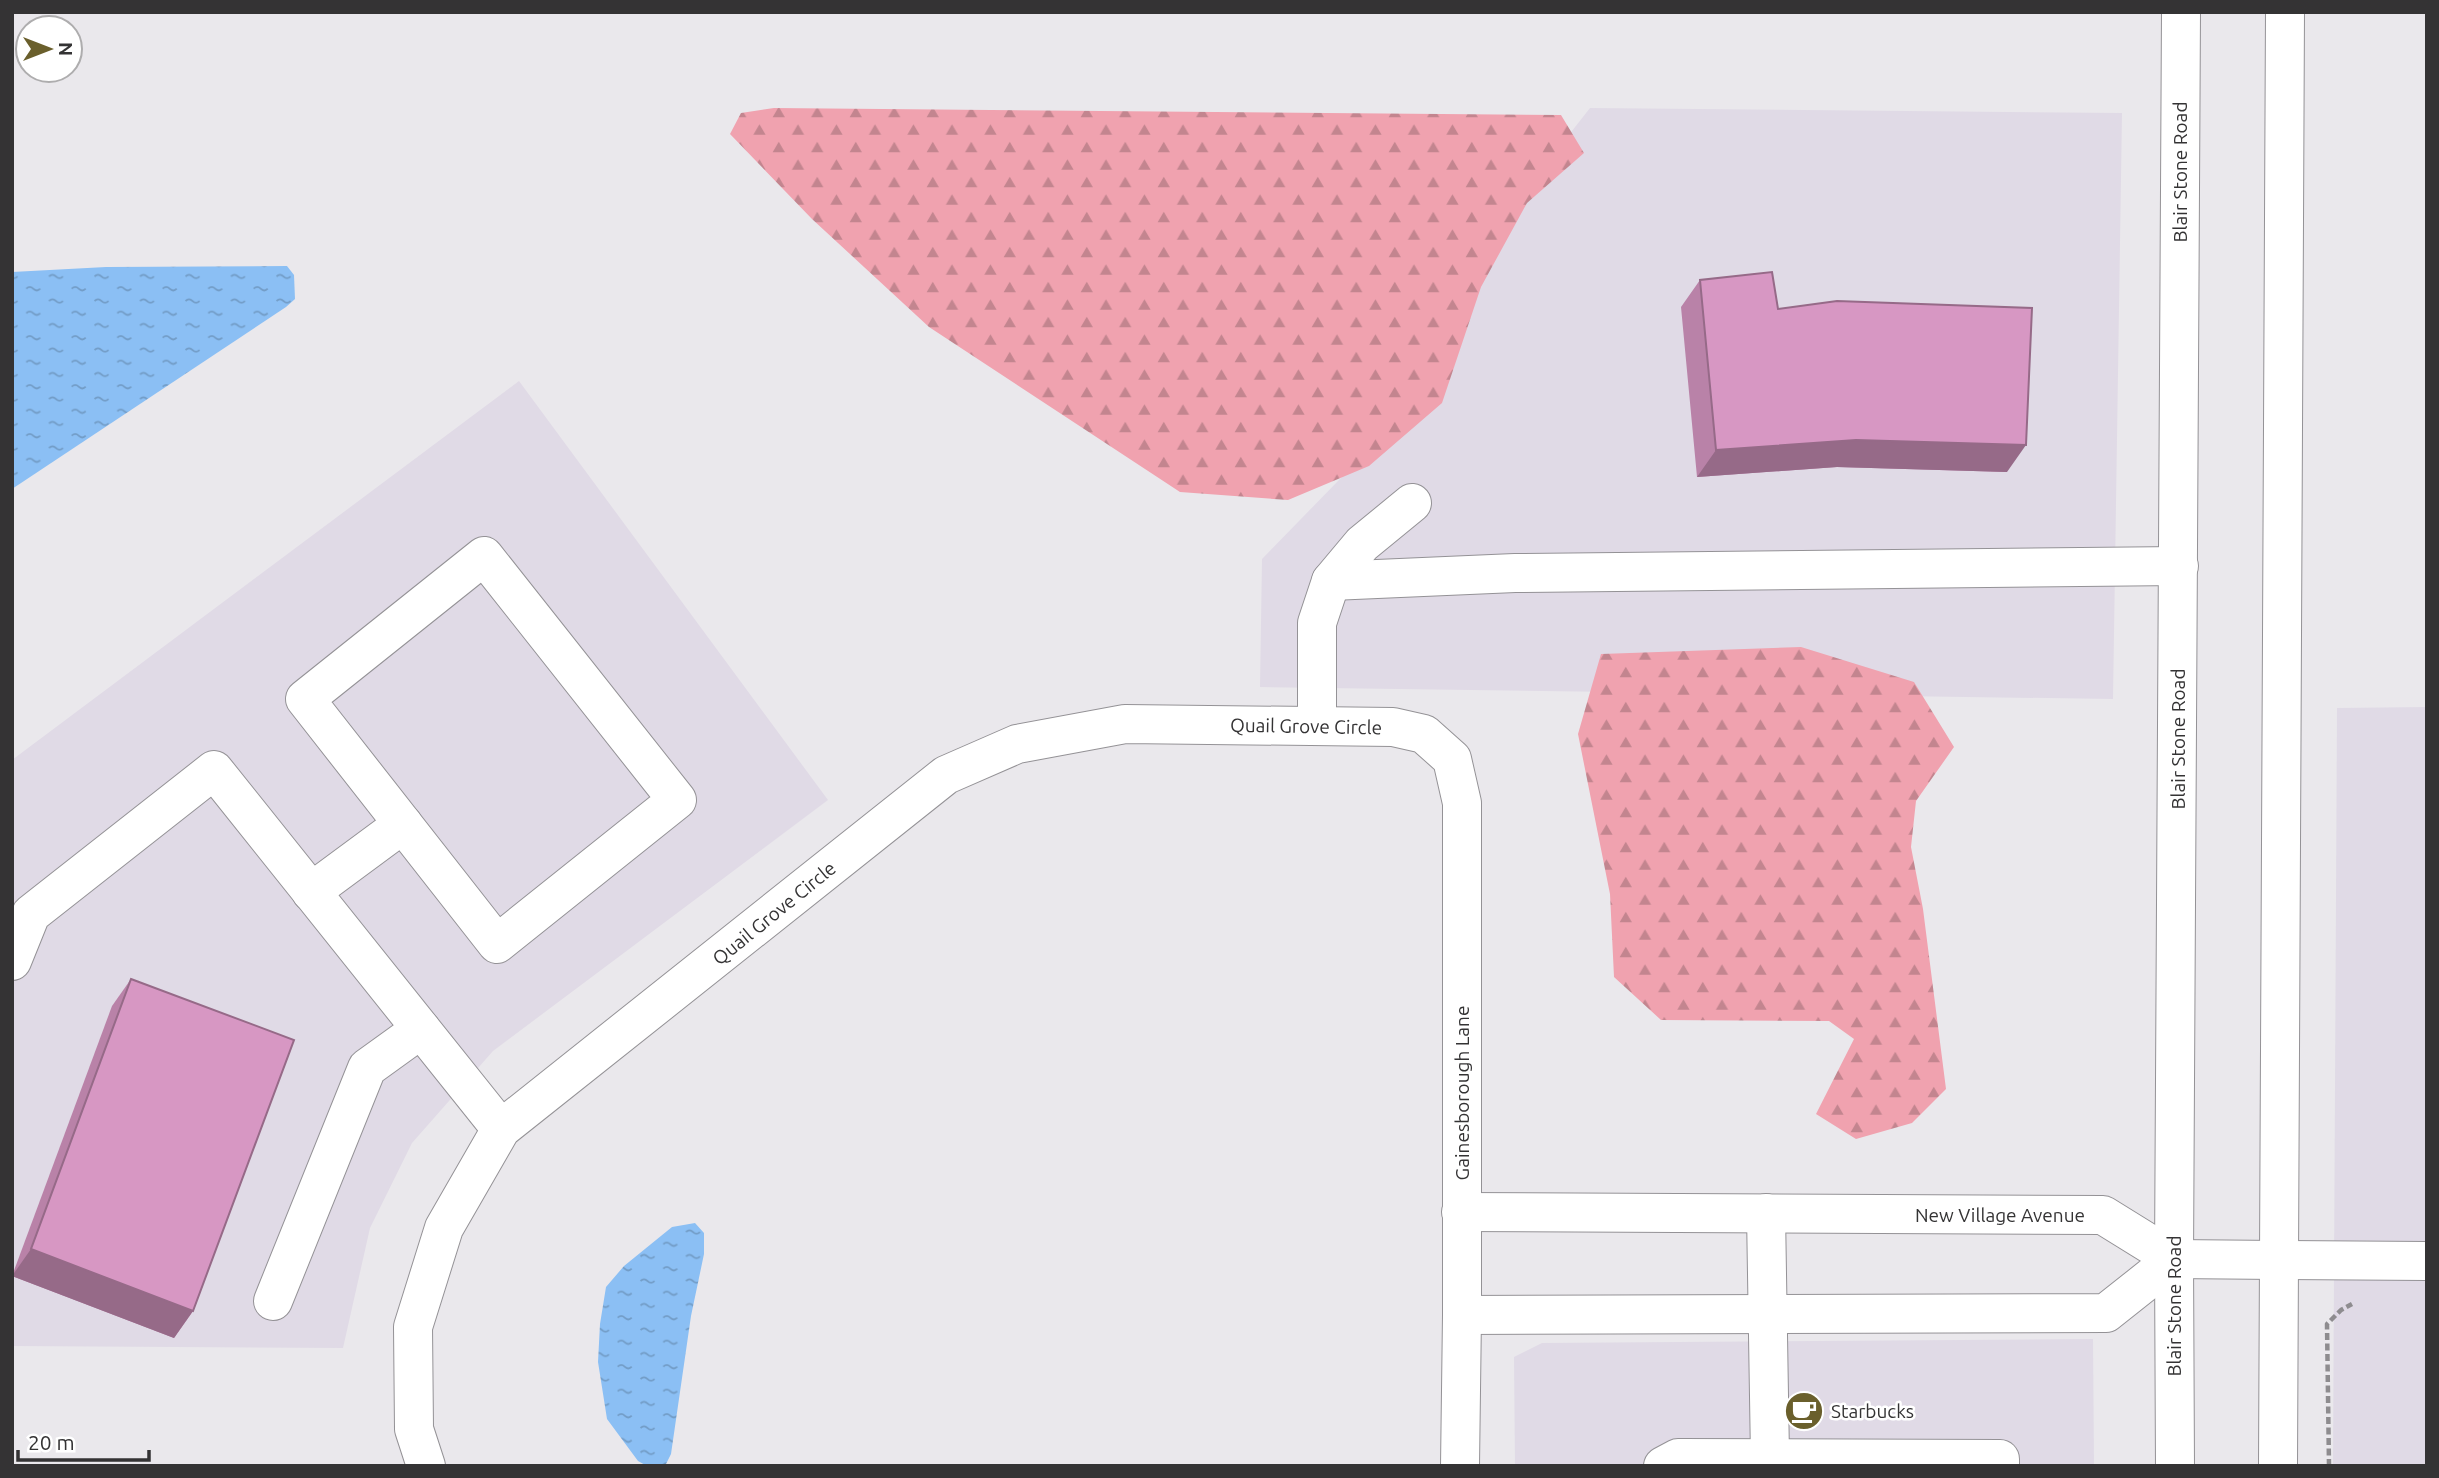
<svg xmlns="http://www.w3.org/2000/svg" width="2439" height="1478" viewBox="0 0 2439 1478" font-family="Ubuntu,sans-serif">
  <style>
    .built { fill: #e0dae6 }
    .forest { fill: url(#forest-firs) }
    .water { fill: url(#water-ripples) }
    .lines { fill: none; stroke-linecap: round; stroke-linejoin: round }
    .minor-casing { stroke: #949296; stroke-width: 40 }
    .major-casing { stroke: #949296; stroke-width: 40 }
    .path { stroke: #8e8c8f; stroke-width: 4.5; stroke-dasharray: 7 3.5; stroke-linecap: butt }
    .minor { stroke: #fff; stroke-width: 38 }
    .major { stroke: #fff; stroke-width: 38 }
    .wall { fill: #b982a8 }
    .shaded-wall { fill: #966a88 }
    .building { fill: #d797c3; stroke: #966a88; stroke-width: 2 }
    .labels { text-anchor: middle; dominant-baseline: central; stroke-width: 5; stroke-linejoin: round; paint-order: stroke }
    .street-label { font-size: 19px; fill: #343334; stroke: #fff }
    .poi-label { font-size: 19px; fill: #343334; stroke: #fff; text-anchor: start }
  </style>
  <defs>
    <pattern id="forest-firs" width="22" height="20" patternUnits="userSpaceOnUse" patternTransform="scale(1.75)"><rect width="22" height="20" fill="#f0a2af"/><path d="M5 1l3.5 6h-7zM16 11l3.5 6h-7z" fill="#c3858f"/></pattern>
    <pattern id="water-ripples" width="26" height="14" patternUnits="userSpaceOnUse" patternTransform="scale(1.75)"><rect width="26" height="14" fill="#8bbff4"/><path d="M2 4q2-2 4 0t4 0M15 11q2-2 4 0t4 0" fill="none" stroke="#729cc6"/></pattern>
  </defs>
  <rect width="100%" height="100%" fill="#eae8ec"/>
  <g class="built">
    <polygon points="1590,108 2122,113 2113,699 1260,687 1262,559 1451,365 1480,248"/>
    <polygon points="519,381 828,800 493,1051 412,1143 370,1228 343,1348 12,1346 12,760"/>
    <polygon points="2427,707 2427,1466 2333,1466 2337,708"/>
    <polygon points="2093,1339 2094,1466 1515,1466 1514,1357 1542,1343"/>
  </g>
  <g class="forest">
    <polygon points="774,108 1561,115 1584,153 1527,203 1481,287 1442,403 1369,466 1288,500 1180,492 929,327 812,219 730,134 741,113"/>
    <polygon points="1801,647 1914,682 1954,747 1916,801 1911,847 1923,909 1946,1089 1912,1123 1856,1139 1816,1114 1854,1039 1829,1021 1661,1020 1614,977 1610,894 1578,734 1601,654"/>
  </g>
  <g class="water">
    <polygon points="287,266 294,275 295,299 286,307 12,489 12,272 106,267"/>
    <polygon points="695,1223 704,1233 704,1254 691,1316 671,1454 665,1466 647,1466 638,1461 607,1419 598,1362 600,1324 606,1287 624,1266 672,1227"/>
  </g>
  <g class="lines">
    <g class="minor-casing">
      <g id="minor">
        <polygon points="484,556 677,800 497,944 305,699"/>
        <polyline points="1331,581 1515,573 2179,566"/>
        <polyline points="1317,726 1317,623 1331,581 1362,544 1412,503"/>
        <polyline points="311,892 403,824"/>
        <polyline points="12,961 31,914 214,770 501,1129"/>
        <polyline points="1461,1212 2103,1215 2174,1259 2106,1313 1462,1315"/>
        <polyline points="1766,1213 1770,1457"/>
        <polyline points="2278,1260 2427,1261"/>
        <polyline points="273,1301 367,1068 421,1029"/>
        <polyline points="426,1466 414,1429 413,1327 444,1228 501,1129 946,775 1017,744 1125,724 1393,727 1424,734 1452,759 1462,803 1462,1315 1460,1466"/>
        <polyline points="1663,1466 1678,1458 2000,1459 2000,1466"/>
      </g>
    </g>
    <g class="major-casing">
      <g id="major">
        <polyline points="2174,1259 2278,1260"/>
        <polyline points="2175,1466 2174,1259 2181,12"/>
        <polyline points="2278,1466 2285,12"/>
      </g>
    </g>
    <polyline class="path" points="2329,1466 2327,1324 2341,1310 2352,1304"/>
    <use href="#minor" class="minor"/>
    <use href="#major" class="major"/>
  </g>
  <g class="wall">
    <polygon points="1700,280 1778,309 2007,472 1837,467 1697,477 1681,307"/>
    <polygon points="131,979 193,1311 174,1338 12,1276 112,1006"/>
  </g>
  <g class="shaded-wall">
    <polygon points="1856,440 2026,445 2007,472 1837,467 1697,477 1716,450"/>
    <polygon points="31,1249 193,1311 174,1338 12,1276"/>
  </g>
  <g class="building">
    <polygon points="1772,272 1778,309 1837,301 2032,308 2026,445 1856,440 1716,450 1700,280"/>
    <polygon points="131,979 294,1040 193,1311 31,1249"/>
  </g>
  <defs>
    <g id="cafe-disc" transform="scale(2.0125)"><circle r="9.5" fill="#6a5f2c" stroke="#fff"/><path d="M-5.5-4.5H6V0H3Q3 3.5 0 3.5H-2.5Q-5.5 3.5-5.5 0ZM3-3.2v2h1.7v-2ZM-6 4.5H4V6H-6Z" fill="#fff"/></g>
  </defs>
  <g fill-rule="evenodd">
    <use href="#cafe-disc" x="1804" y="1411"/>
  </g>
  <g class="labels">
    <g class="street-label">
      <text transform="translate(2180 172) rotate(-90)">Blair Stone Road</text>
      <text transform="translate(1306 726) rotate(1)">Quail Grove Circle</text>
      <text transform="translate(2178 739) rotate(-90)">Blair Stone Road</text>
      <text transform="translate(774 913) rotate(-39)">Quail Grove Circle</text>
      <text transform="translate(1462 1093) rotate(-90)">Gainesborough Lane</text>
      <text x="2000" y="1215">New Village Avenue</text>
      <text transform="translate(2174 1306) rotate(-90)">Blair Stone Road</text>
    </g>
    <g class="poi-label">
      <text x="1831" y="1411">Starbucks</text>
    </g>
  </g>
  <rect width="2439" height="1478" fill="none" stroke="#343334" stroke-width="28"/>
  <g transform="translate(49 49) rotate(90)"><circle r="33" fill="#ffffff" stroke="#aeadae" stroke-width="2"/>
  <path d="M0-5L12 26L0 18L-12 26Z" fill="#6a5f2c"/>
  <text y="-10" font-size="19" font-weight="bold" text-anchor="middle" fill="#343334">N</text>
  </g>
  <path d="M18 1450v10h131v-10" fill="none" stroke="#343334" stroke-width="3.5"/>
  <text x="28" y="1450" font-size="21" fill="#343334" stroke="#ffffff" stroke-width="5" paint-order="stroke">20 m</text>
</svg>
